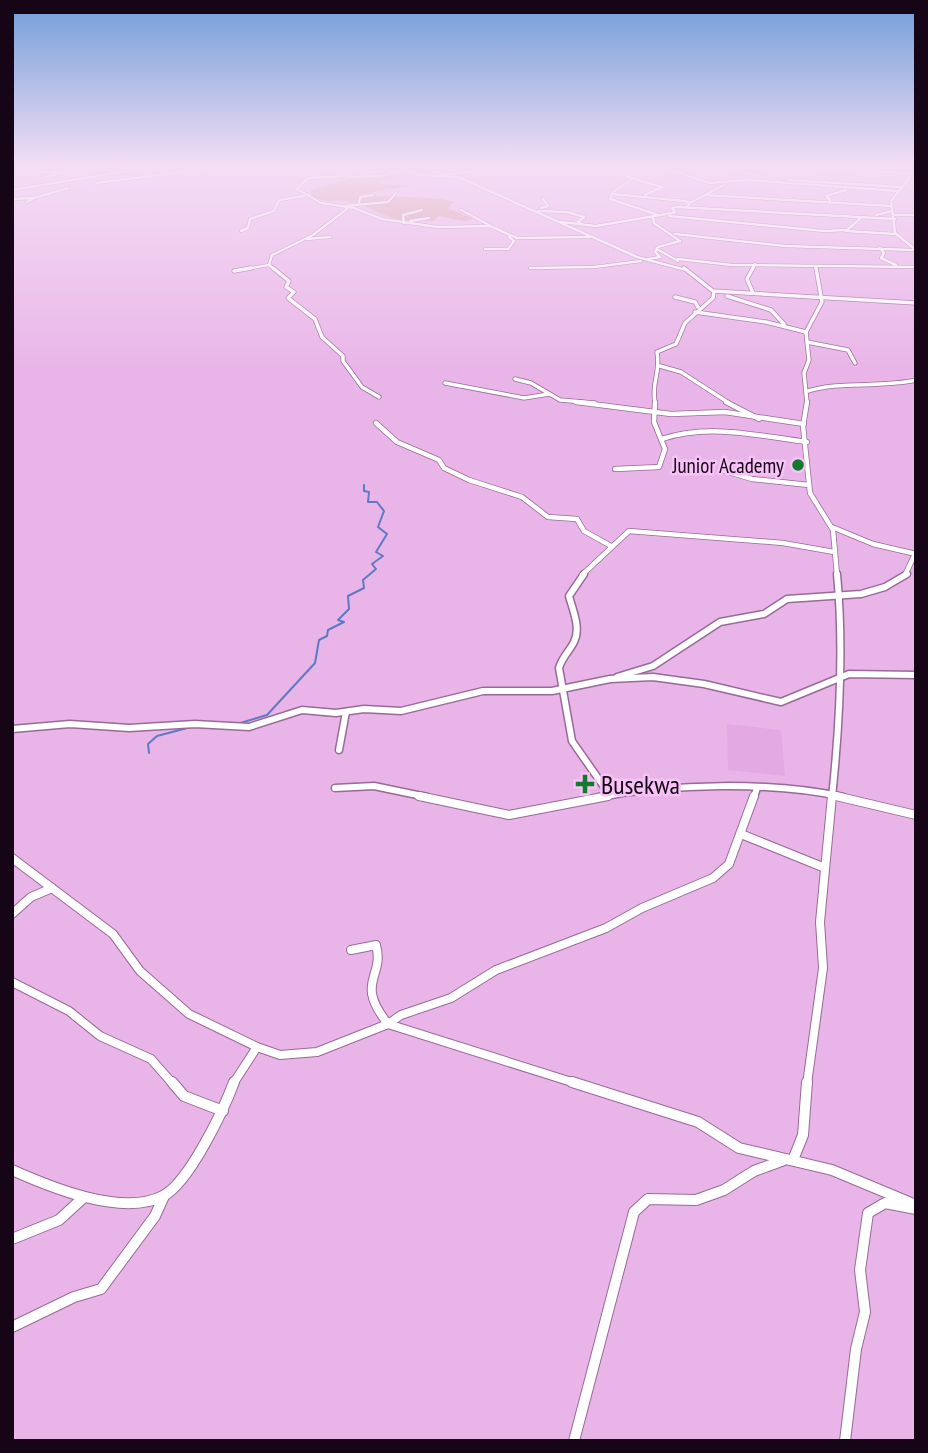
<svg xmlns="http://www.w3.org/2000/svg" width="928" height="1453" viewBox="0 0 928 1453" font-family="'PT Sans Narrow',sans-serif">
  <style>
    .built { fill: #e3a9e2 }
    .green { fill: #cf928b }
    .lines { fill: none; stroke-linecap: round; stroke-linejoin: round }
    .stream { stroke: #5e7ac3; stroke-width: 2 }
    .street-far5-casing { stroke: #996998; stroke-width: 3.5 }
    .street-far4-casing { stroke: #996998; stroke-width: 5 }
    .street-far3-casing { stroke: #996998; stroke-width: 6 }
    .street-far2-casing { stroke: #996998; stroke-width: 9 }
    .street-far1-casing { stroke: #996998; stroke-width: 10 }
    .street-casing { stroke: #996998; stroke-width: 12 }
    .street-far5 { stroke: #fff; stroke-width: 2.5 }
    .street-far4 { stroke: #fff; stroke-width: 3.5 }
    .street-far3 { stroke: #fff; stroke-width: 4.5 }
    .street-far2 { stroke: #fff; stroke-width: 6 }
    .street-far1 { stroke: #fff; stroke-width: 8 }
    .street { stroke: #fff; stroke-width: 10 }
    .poi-dot { fill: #117a2e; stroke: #f7c2f5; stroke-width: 2.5 }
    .labels { text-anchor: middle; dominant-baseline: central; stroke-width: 5; stroke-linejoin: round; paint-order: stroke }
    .far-poi-label { font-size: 21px; fill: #150516; stroke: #f7c2f5; text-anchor: end }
    .poi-label { font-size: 26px; fill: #150516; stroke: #f7c2f5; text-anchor: start }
  </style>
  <rect width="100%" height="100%" fill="#e9b5e8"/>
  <polygon class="built" points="727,724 781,730 785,776 728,770"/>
  <path class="green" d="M401 176 376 181 385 185H415L373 192 368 196C387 197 440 196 453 202L448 208 473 219 464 221 438 216 434 221C419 221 404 222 390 217 376 213 364 203 348 201 331 200 328 204 311 195V190L356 177Z"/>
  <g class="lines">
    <g class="stream">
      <polyline points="237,724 267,715 315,663 319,640 327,636 328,630 344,622 338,620 349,609 348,596 364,588 363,580 376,569 372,564 383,556 376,552 387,534 378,527 384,511 377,502 368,502 369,492 364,491 364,485"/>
      <polyline points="149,753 148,744 157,736 191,727"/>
    </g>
    <g class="street-far5-casing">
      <g id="street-far5">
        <polyline points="100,166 133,169"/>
        <polyline points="362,166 348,176 308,178 297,189 321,203 354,208 382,219 438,227 490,226 517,238 590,237"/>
        <polyline points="393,166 419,175 458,177 637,257 686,270"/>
        <polyline points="421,166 444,175 477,171 476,166"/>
        <polyline points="560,166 569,169"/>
        <polyline points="658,166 710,183 747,180 897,191"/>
        <polyline points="770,166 908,173"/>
        <polyline points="866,166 901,169"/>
        <polyline points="912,166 908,180 891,201 895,233 916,250"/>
        <polyline points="214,168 235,166"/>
        <polyline points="12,170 64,173 47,176"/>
        <polyline points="732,170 757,176"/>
        <polyline points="611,172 662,187 645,195"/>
        <polyline points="680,172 706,167 768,170"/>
        <polyline points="350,177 381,176 405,170"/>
        <polyline points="631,180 613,192 610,199 658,215"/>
        <polyline points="788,180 901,187"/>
        <polyline points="96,183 215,168"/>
        <polyline points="12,190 158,166"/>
        <polyline points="612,194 685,201 690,203 687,207"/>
        <polyline points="704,195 891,206"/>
        <polyline points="34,198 68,188"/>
        <polyline points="12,199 34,198 27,202"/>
        <polyline points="830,200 826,196 846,190"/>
        <polyline points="359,203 360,197 373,195"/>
        <polyline points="690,203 724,185"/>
        <polyline points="541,208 548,206 543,199"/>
        <polyline points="461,210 491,226"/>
        <polyline points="539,211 567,212 584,217 578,222 582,224"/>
        <polyline points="876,215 892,211"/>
        <polyline points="894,215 916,215"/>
        <polyline points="669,216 824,231 847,230 862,217"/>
        <polyline points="410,221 429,218"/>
        <polyline points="561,222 596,226 672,213 675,212 672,208 677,207 895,219"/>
        <polyline points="404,223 403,215 422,210"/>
        <polyline points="241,231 248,228 250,219 274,211 279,200 304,196"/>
        <polyline points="846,231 896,234"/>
        <polyline points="675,234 785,246 915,250"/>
        <polyline points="307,239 330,237"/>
        <polyline points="880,248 884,253 881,258 896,265"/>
        <polyline points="485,249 508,249 514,241 509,237"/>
        <polyline points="657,249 678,261"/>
        <polyline points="648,259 660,257 655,252 658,247 680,241 654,223 653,217"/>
        <polyline points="678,259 732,265 916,267"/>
        <polyline points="816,267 816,270"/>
        <polyline points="530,268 594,267 641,261"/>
        <polyline points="240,270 269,265"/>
        <polyline points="275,270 269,265 272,255 313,235 347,209 345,206 388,202 396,193"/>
        <polyline points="752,270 755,264"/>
      </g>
    </g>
    <g class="street-far4-casing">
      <g id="street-far4">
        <polyline points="273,268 289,281 286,287 294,292 288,298 315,319 322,337 343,356 343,361 362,387 379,397"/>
        <polyline points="684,268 713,291 916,303"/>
        <polyline points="753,268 747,279 753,293"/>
        <polyline points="234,271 251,268"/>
        <polyline points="727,296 771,310 784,324"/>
        <polyline points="675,297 695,302 698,307"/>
        <polyline points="695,312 766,322 806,332"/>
        <polyline points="807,342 848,350 855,363"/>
        <polyline points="660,366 681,372 729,403"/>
        <polyline points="515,379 531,383 560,400 595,403"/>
        <polyline points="445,383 524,398 549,394"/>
        <path d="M808 391C840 381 880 388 916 380"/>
        <path d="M655 403C651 381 661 374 657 352L676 344 685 323 713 298 714 292"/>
        <polyline points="807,403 804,373 809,360 806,332 822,302 816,268"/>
      </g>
    </g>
    <g class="street-far3-casing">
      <g id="street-far3">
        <polyline points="576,402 671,414 725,412 804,424"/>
        <polyline points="726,402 759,419"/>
        <polyline points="807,402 803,426 810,493 833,530 837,575"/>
        <polyline points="376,423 397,442 439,460 444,468 469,480 522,497 548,517 577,519 584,531 611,546"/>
        <path d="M662 439C709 423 759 436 807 442"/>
        <polyline points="615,469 659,467 665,449 654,422 655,402"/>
        <polyline points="722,470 752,479 809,485"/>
        <polyline points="832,527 873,544 916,554"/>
        <polyline points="582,575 629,531 783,543 834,552"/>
        <polyline points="905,575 915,554"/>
      </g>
    </g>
    <g class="street-far2-casing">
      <g id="street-far2">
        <path d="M584 574 569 596C573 611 581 628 574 642 569 652 562 657 559 668L572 741 609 794"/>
        <polyline points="617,677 653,666 720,622 764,614 787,599 861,594 885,587 907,574"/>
        <polyline points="12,729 70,724 129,728 195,724 249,727 302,710 336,713 364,709 401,711 483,691 552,691 610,679 653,677 704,684 781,702 849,674 916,675"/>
        <polyline points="339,750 346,712"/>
        <polyline points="335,788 374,786 427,797"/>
        <path d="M599 797C670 784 773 781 843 797"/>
        <polyline points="754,797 757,788"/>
        <path d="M832 797C840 722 844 649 837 574"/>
      </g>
    </g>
    <g class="street-far1-casing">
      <g id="street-far1">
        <polyline points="419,796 509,815 608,796"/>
        <polyline points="836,796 916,815"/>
        <polyline points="741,834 825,868"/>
        <polyline points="12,858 113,934 140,971 189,1014 257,1047 280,1055 317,1052 388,1024 578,1084"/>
        <polyline points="12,914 31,897 52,888"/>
        <path d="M351 950 376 945C385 978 354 981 388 1024L401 1015 451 998 496 970 606 928 642 908 713 878 729 864 754 796"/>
        <polyline points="12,982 69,1011 100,1036 151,1059 173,1084"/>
        <polyline points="233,1084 257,1047"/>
        <polyline points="807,1084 823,968 820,922 832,796"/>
      </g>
    </g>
    <g class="street-casing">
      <g id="street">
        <polyline points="172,1082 184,1096 223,1111"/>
        <polyline points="572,1082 698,1122 739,1148 832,1170 916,1205"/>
        <polyline points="793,1160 803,1135 807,1082"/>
        <path d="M12 1170C50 1187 122 1217 163 1196 189 1183 224 1109 234 1082"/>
        <polyline points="12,1239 59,1220 83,1198"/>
        <polyline points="12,1327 74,1297 101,1289 155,1216 164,1196"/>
        <polyline points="574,1441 634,1212 648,1199 696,1200 724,1190 754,1171 784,1160"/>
        <polyline points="845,1441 856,1349 865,1312 860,1270 868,1213 885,1203 916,1209"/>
      </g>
    </g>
    <use href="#street-far5" class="street-far5"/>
    <use href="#street-far4" class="street-far4"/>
    <use href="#street-far3" class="street-far3"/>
    <use href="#street-far2" class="street-far2"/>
    <use href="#street-far1" class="street-far1"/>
    <use href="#street" class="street"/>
  </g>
  <linearGradient id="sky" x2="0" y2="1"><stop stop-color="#719dd9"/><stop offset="0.45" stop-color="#f5def5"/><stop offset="1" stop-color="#f5def5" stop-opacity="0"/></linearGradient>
  <rect width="928" height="369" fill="url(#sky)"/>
  <g class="poi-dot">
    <circle cx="798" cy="465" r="7"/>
    <path d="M581.5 773.5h7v7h7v7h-7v7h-7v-7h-7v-7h7z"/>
  </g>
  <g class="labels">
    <g class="far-poi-label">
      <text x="784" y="465">Junior Academy</text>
    </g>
    <g class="poi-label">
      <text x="601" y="784">Busekwa</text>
    </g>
  </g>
  <rect width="928" height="1453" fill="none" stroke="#150516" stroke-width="28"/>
</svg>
